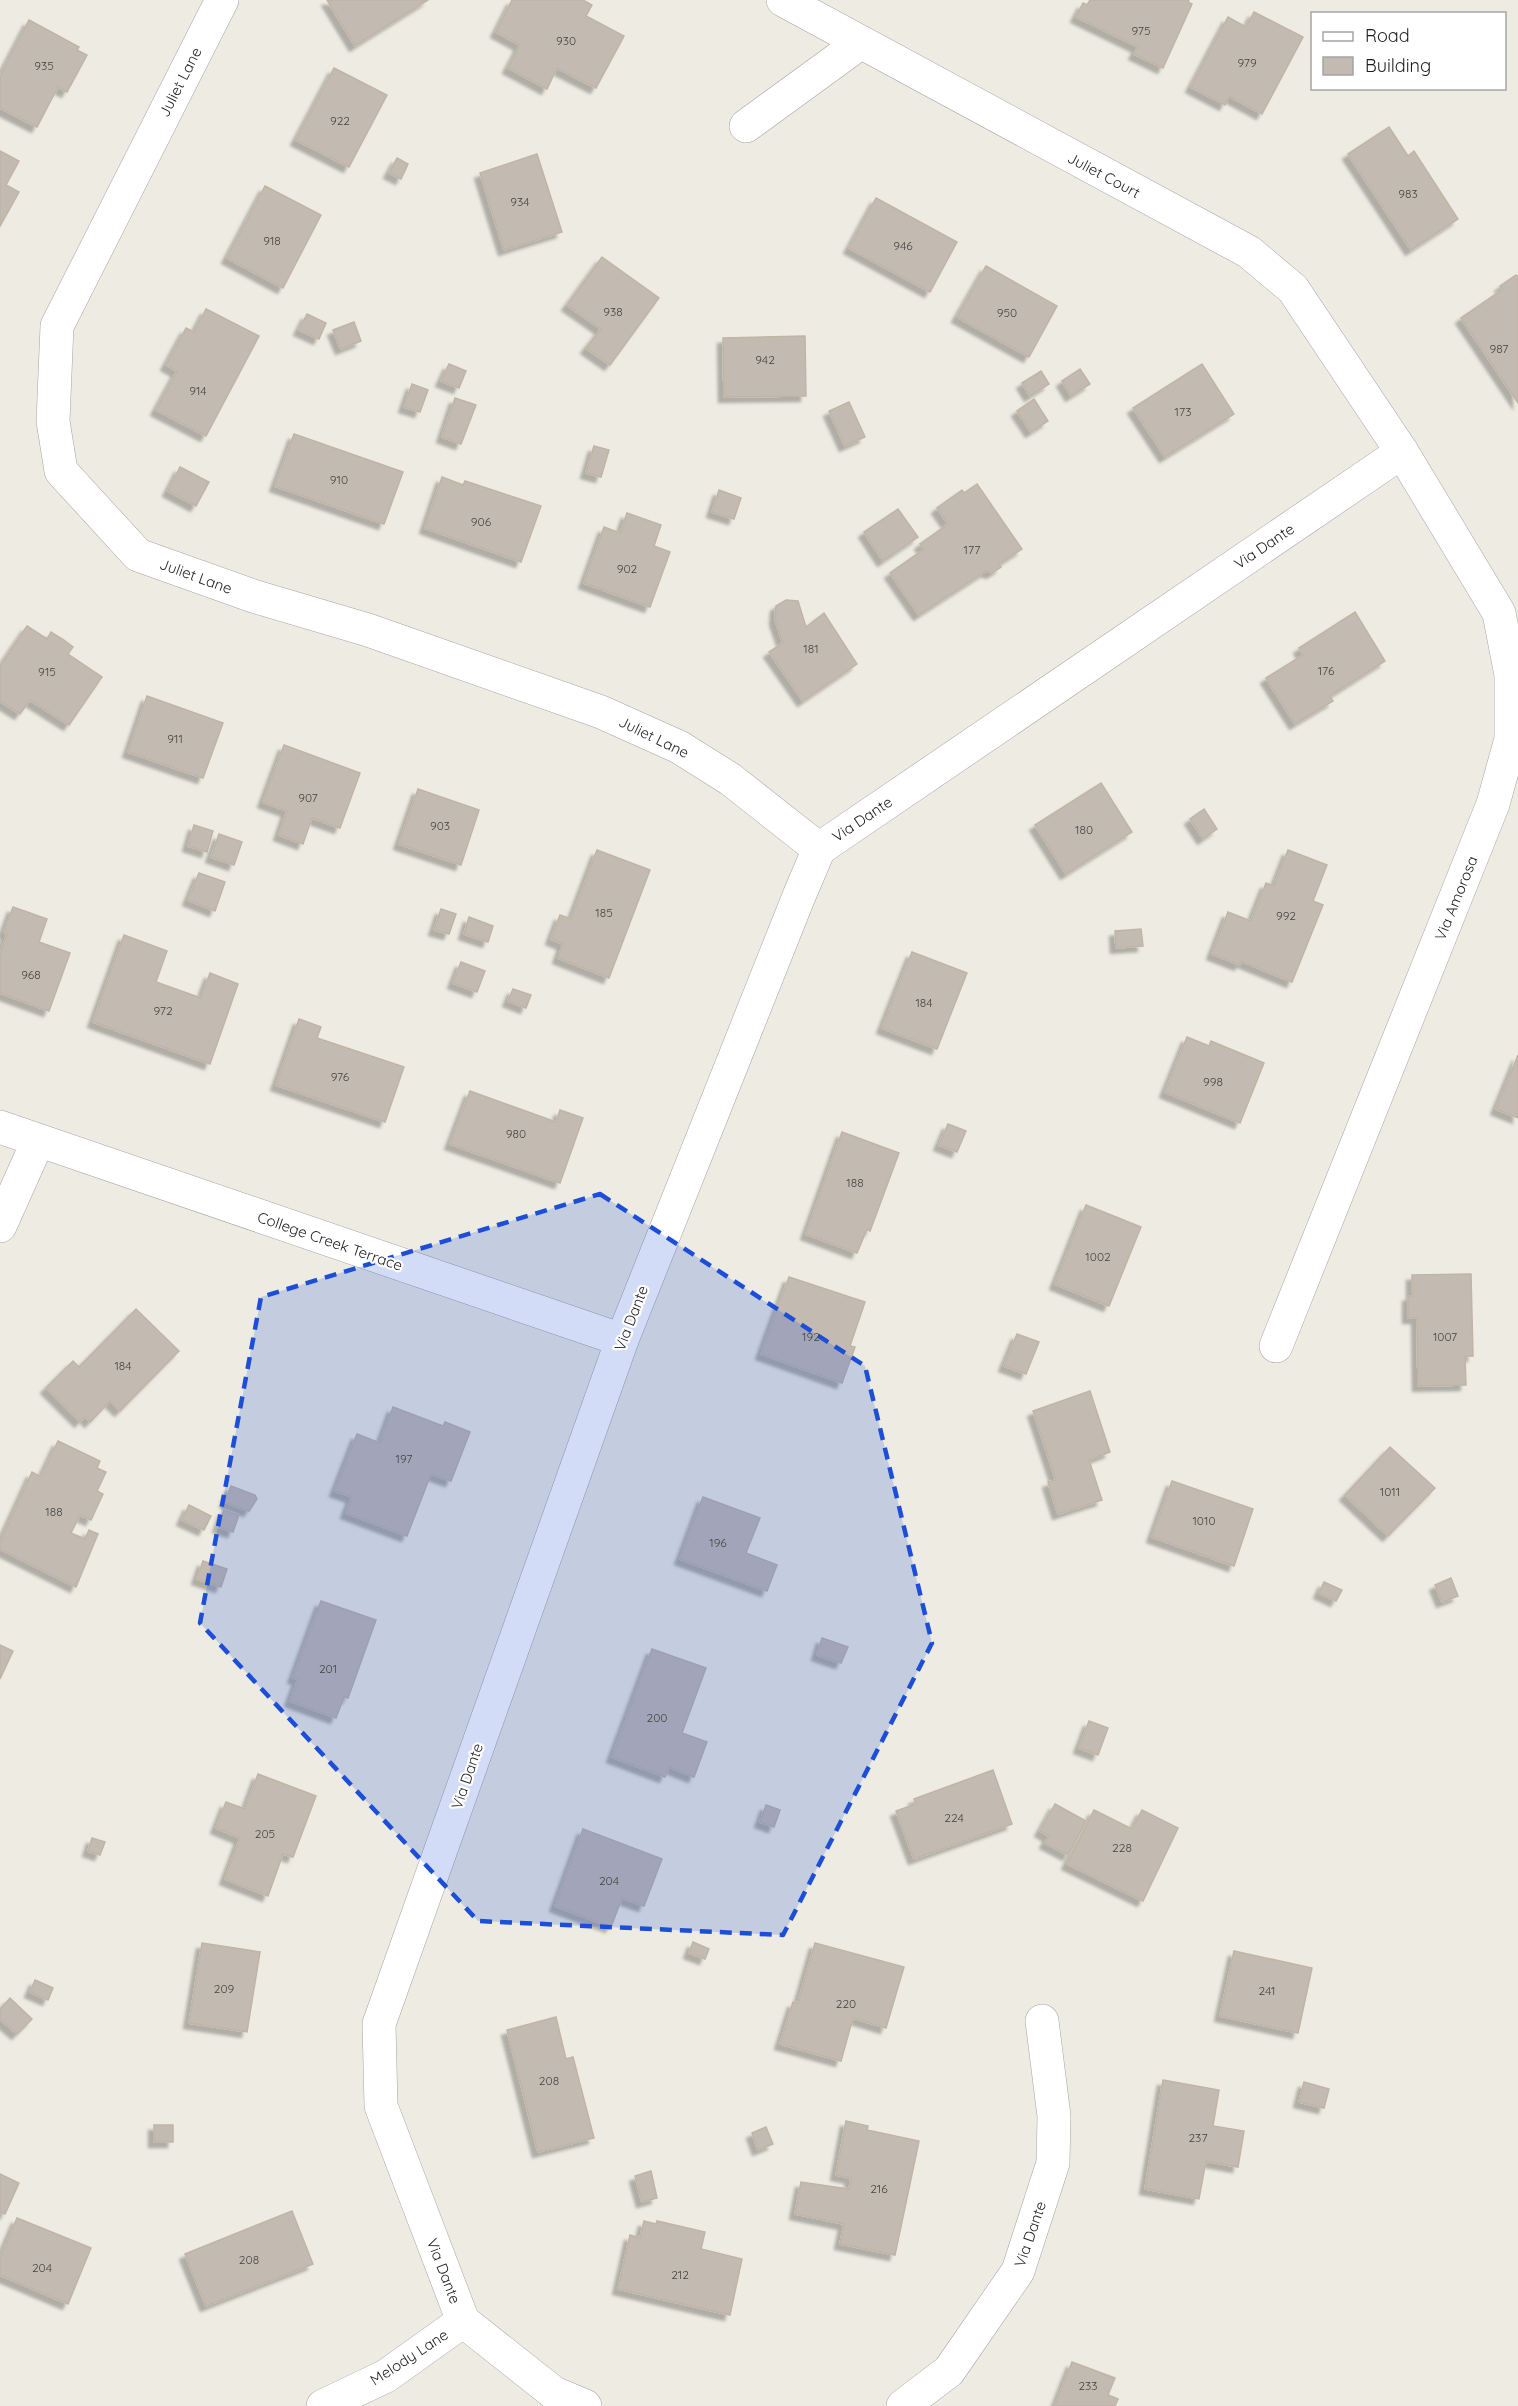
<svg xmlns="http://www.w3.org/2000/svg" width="1518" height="2406" viewBox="0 0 1518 2406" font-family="Quicksand,sans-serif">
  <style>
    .building { fill: #c3bbb2; stroke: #c0b4a5; stroke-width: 1.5; filter: url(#shadow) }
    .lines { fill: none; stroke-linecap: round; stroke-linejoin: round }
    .street-casing { stroke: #a4a4a4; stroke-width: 34 }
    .street { stroke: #fff; stroke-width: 33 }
    .marked { fill: #1d4ed8; fill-opacity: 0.2; stroke: #1d4ed8; stroke-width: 4.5; stroke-dasharray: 12 8; stroke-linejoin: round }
    .labels { text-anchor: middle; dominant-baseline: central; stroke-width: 4.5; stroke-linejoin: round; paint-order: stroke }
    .number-label { font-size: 12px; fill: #464442 }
    .street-label { font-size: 15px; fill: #1d1d1d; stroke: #fff }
  </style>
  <defs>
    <filter id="shadow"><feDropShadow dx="-5.5" dy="5.5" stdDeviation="1.5" flood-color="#0004"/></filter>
  </defs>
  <rect width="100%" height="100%" fill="#eeece2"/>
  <g class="building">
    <polygon points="327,0 428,0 355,46"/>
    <polygon points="512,0 583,0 592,5 586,16 624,36 596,88 557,68 547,89 508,68 520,45 496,32"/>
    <polygon points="1090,0 1189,0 1188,2 1192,4 1163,68 1134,54 1138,47 1076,17 1083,3 1087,5"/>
    <polygon points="1254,12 1303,37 1262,114 1229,96 1225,105 1191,87 1228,17 1246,27"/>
    <polygon points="29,20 79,47 77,50 87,55 67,92 58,87 37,127 0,108 0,76"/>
    <polygon points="334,68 387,95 349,167 296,140"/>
    <polygon points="1389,127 1408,156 1414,151 1458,219 1411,250 1348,154"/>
    <polygon points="0,151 19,161 6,185 19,192 0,226"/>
    <polygon points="537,154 562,232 504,250 480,173"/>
    <polygon points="397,158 408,164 401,179 389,173"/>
    <polygon points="265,186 321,215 283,288 227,258"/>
    <polygon points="876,198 957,242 930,292 849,248"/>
    <polygon points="602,257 659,298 610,365 586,348 601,329 567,305"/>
    <polygon points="986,266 1057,306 1029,357 957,317"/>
    <polygon points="1516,275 1518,277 1518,403 1461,318 1503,289 1500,286"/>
    <polygon points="206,309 259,336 206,436 156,410 177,371 166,365 186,328 194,332"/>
    <polygon points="307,314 326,323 319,339 299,330"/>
    <polygon points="354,322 361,341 341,349 333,330"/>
    <polygon points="805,336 806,396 724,397 723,338"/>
    <polygon points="449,364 466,371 459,388 441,381"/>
    <polygon points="1202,364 1234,414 1165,457 1133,408"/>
    <polygon points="1080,369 1090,384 1071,396 1062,381"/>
    <polygon points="1041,371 1049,384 1030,396 1022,383"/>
    <polygon points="412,384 428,390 420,412 404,407"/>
    <polygon points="455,398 476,405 461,444 442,437"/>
    <polygon points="1034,399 1048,421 1031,432 1017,411"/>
    <polygon points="849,402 865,437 845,446 829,411"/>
    <polygon points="294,434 403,472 384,524 275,486"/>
    <polygon points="594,446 609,450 601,477 586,473"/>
    <polygon points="180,467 209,482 196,506 168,491"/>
    <polygon points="442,477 463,485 465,481 541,506 521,562 425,528"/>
    <polygon points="977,484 1022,549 999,564 1001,567 992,573 986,571 919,615 890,573 920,552 924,550 920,544 948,524 937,508 962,490 964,493"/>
    <polygon points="719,490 741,498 734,519 712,512"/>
    <polygon points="898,509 918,537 883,561 864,532"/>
    <polygon points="627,513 661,525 654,546 670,552 650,607 584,583 604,527 620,533"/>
    <polygon points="786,600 798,601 806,627 824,613 857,664 803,701 769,652 783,643 775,620 776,606"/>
    <polygon points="1355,612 1385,661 1333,694 1330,696 1333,701 1295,724 1266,678 1303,655 1299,648"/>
    <polygon points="27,626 47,639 51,632 64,640 73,647 68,654 102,677 69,725 30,700 20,714 0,701 0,666"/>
    <polygon points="147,696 223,723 203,778 128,752"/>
    <polygon points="284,745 360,773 340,828 312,818 303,844 279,835 287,811 263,802"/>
    <polygon points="1101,783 1132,832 1066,874 1035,825"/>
    <polygon points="418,789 479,810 461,865 399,844"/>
    <polygon points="1204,809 1217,829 1203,839 1190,819"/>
    <polygon points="194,825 213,831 207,852 188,846"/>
    <polygon points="219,834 242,842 234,865 211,857"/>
    <polygon points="597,850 650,870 609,978 558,958 563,944 551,939 560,915 571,919"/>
    <polygon points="1288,850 1327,865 1313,901 1323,905 1292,982 1241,961 1240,965 1212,954 1228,912 1251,921 1266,883 1274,886"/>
    <polygon points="199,873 225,882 215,911 188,900"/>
    <polygon points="13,907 47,919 39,942 70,953 49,1011 0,993 0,955 7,934 4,932"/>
    <polygon points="441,909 456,914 449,934 434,930"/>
    <polygon points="469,917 493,926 488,942 464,934"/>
    <polygon points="1141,929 1143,946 1116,948 1115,931"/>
    <polygon points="124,935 167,951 156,982 201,998 210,973 238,984 210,1064 93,1022"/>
    <polygon points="912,952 967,973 937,1049 882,1028"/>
    <polygon points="461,962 485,971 477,992 453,983"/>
    <polygon points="513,989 531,995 526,1008 508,1001"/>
    <polygon points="299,1019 321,1027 317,1038 404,1067 385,1122 276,1085"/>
    <polygon points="1187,1037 1209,1046 1211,1041 1264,1063 1240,1123 1165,1092"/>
    <polygon points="1518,1055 1518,1118 1496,1109"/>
    <polygon points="470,1091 556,1122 560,1110 583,1118 560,1183 450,1144"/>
    <polygon points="948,1124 966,1131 957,1152 939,1145"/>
    <polygon points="842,1132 899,1153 870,1231 867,1229 857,1253 806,1234"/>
    <polygon points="1086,1205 1141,1227 1109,1306 1055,1284"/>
    <polygon points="1471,1274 1473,1356 1465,1356 1466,1385 1418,1386 1417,1318 1408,1318 1408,1296 1412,1296 1412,1275"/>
    <polygon points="789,1277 865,1302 850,1346 855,1347 842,1383 761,1354"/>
    <polygon points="136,1309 179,1351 120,1411 110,1401 90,1422 85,1416 80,1422 46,1388 73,1361 79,1367"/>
    <polygon points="1017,1334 1039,1342 1026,1374 1004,1366"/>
    <polygon points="1090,1391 1110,1452 1089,1460 1102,1500 1058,1514 1048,1482 1056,1480 1033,1411"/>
    <polygon points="393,1407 443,1426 445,1422 470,1432 451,1481 431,1474 407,1536 346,1513 352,1497 335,1491 357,1434 380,1443"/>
    <polygon points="58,1441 100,1461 97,1468 106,1472 97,1491 103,1494 91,1520 80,1515 71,1533 85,1539 89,1530 98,1534 76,1587 0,1549 0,1542 32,1472 41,1477"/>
    <polygon points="1390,1447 1435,1488 1388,1536 1345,1495"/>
    <polygon points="1172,1481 1253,1509 1234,1566 1152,1537"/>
    <polygon points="231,1486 255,1495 257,1499 249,1511 225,1502"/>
    <polygon points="703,1497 760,1518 746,1553 777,1565 767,1591 680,1559"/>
    <polygon points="189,1505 211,1516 204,1530 182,1520"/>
    <polygon points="224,1510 239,1515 233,1532 218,1527"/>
    <polygon points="203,1561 227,1569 221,1587 197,1579"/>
    <polygon points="1451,1578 1458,1596 1442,1602 1435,1585"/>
    <polygon points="1324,1582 1342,1590 1336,1601 1319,1593"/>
    <polygon points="321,1601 376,1620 348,1698 344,1697 336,1718 290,1701 298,1679 293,1678"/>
    <polygon points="822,1638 848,1647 841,1663 817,1655"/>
    <polygon points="0,1645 13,1651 0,1679"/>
    <polygon points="652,1649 706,1668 682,1733 707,1742 694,1777 669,1767 665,1777 612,1757"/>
    <polygon points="1089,1721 1108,1728 1098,1755 1079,1748"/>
    <polygon points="993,1770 1012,1824 914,1859 896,1811 916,1804 914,1799"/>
    <polygon points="258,1774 316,1796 293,1857 283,1854 268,1896 225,1879 240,1838 216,1828 226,1802 245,1809"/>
    <polygon points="1055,1804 1086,1821 1068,1855 1045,1843 1049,1836 1040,1831"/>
    <polygon points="766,1805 780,1810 774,1827 760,1822"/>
    <polygon points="1094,1810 1132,1829 1142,1810 1178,1828 1143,1901 1067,1864"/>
    <polygon points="583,1829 662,1859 644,1906 622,1898 611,1927 555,1906"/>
    <polygon points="92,1838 105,1842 100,1855 88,1851"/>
    <polygon points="693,1942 709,1949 705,1959 689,1953"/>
    <polygon points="202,1943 260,1952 247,2032 189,2023"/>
    <polygon points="815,1943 904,1967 886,2028 853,2018 841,2061 780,2044 793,2002 798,2003"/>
    <polygon points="1234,1951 1312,1968 1298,2033 1220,2016"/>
    <polygon points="35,1980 53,1988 48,2000 30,1992"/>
    <polygon points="10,1998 32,2019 17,2034 0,2019 0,2009"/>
    <polygon points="556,2017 566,2059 573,2057 594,2138 538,2152 507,2030"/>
    <polygon points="1163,2080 1219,2090 1213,2126 1244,2131 1238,2167 1206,2161 1199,2199 1145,2189"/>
    <polygon points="1304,2082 1329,2089 1324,2108 1299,2102"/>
    <polygon points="846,2121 868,2126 867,2130 919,2141 895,2255 840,2244 844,2224 795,2214 801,2182 849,2189 851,2178 836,2175"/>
    <rect x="154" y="2125" width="19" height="17"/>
    <polygon points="766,2127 773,2144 758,2150 752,2133"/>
    <polygon points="651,2171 657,2198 642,2202 635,2176"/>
    <polygon points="0,2174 19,2183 5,2214 0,2212"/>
    <polygon points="292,2211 313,2264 206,2306 185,2254"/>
    <polygon points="17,2218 91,2248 68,2304 0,2275 0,2258"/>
    <polygon points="644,2221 656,2224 657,2221 705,2232 701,2249 742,2259 730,2315 618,2289 630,2235 640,2238"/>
    <polygon points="1072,2362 1115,2378 1108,2395 1118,2399 1115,2406 1055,2406"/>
  </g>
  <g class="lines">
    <g class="street-casing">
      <g id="street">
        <polyline points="222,0 57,326 53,421 61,471 138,555 253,596 368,630 601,712 679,747 730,779 819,849"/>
        <polyline points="783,0 1249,252 1293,289 1402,452 1499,613 1511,675 1511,739 1493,804 1276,1346"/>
        <polyline points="746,126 860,43"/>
        <polyline points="0,1127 622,1340"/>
        <polyline points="0,1226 38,1141"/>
        <polyline points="323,2406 386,2376 463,2321"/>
        <polyline points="585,2406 554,2393 463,2321 381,2106 379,2024 622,1340 799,896 819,849 1402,452"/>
        <polyline points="903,2406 949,2371 1018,2271 1053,2163 1054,2116 1042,2021"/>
      </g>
    </g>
    <use href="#street" class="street"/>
  </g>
  <path class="marked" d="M600 1194 865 1366 932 1643 783 1935 478 1921 200 1623 261 1297Z"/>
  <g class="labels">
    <g class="number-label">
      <text x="1141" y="30">975</text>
      <text x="566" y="40">930</text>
      <text x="1247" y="62">979</text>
      <text x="44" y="65">935</text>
      <text x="340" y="120">922</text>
      <text x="1408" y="193">983</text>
      <text x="520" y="201">934</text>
      <text x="272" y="240">918</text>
      <text x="903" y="245">946</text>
      <text x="613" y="311">938</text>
      <text x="1007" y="312">950</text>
      <text x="1499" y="348">987</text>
      <text x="765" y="359">942</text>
      <text x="198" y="390">914</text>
      <text x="1183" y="411">173</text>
      <text x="339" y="479">910</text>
      <text x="481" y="521">906</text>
      <text x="972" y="549">177</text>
      <text x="627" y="568">902</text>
      <text x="811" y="648">181</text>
      <text x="1326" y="670">176</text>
      <text x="47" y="671">915</text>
      <text x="175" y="738">911</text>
      <text x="308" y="797">907</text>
      <text x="440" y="825">903</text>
      <text x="1084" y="829">180</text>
      <text x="604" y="912">185</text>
      <text x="1286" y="915">992</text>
      <text x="31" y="974">968</text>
      <text x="924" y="1002">184</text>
      <text x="163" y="1010">972</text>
      <text x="340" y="1076">976</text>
      <text x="1213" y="1081">998</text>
      <text x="516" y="1133">980</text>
      <text x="855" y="1182">188</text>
      <text x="1098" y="1256">1002</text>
      <text x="811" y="1336">192</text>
      <text x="1445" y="1336">1007</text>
      <text x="123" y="1365">184</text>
      <text x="404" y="1458">197</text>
      <text x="1390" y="1491">1011</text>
      <text x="54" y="1511">188</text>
      <text x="1204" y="1520">1010</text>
      <text x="718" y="1542">196</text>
      <text x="328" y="1668">201</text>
      <text x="657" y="1717">200</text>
      <text x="954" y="1817">224</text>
      <text x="265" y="1833">205</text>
      <text x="1122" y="1847">228</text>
      <text x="609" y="1880">204</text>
      <text x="224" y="1988">209</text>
      <text x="1267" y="1990">241</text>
      <text x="846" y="2003">220</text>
      <text x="549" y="2080">208</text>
      <text x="1198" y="2137">237</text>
      <text x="879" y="2188">216</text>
      <text x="249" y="2259">208</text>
      <text x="42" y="2267">204</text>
      <text x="680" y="2274">212</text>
      <text x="1088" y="2385">233</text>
    </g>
    <g class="street-label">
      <text transform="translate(180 82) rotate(-63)">Juliet Lane</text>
      <text transform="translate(1104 175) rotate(28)">Juliet Court</text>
      <text transform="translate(1264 546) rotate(-34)">Via Dante</text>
      <text transform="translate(196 576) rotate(20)">Juliet Lane</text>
      <text transform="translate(654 737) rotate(26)">Juliet Lane</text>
      <text transform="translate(862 819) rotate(-34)">Via Dante</text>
      <text transform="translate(1456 898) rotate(-68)">Via Amorosa</text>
      <text transform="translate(330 1241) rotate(19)">College Creek Terrace</text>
      <text transform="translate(631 1318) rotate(-69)">Via Dante</text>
      <text transform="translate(467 1776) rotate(-71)">Via Dante</text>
      <text transform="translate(1030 2234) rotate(-71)">Via Dante</text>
      <text transform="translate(444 2271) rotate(69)">Via Dante</text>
      <text transform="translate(409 2357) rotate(-33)">Melody Lane</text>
    </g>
  </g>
  <rect x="1311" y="12" width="195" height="78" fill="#ffffff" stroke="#a5a5a5" stroke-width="1.5"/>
  <rect x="1323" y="32" width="30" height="9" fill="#ffffff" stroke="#a5a5a5" stroke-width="1.5"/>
  <text x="1365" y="42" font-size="18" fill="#1d1d1d">Road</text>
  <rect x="1323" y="57" width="30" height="18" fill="#c3bbb2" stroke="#a5a5a5" stroke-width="1.5"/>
  <text x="1365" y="72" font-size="18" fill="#1d1d1d">Building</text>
</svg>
